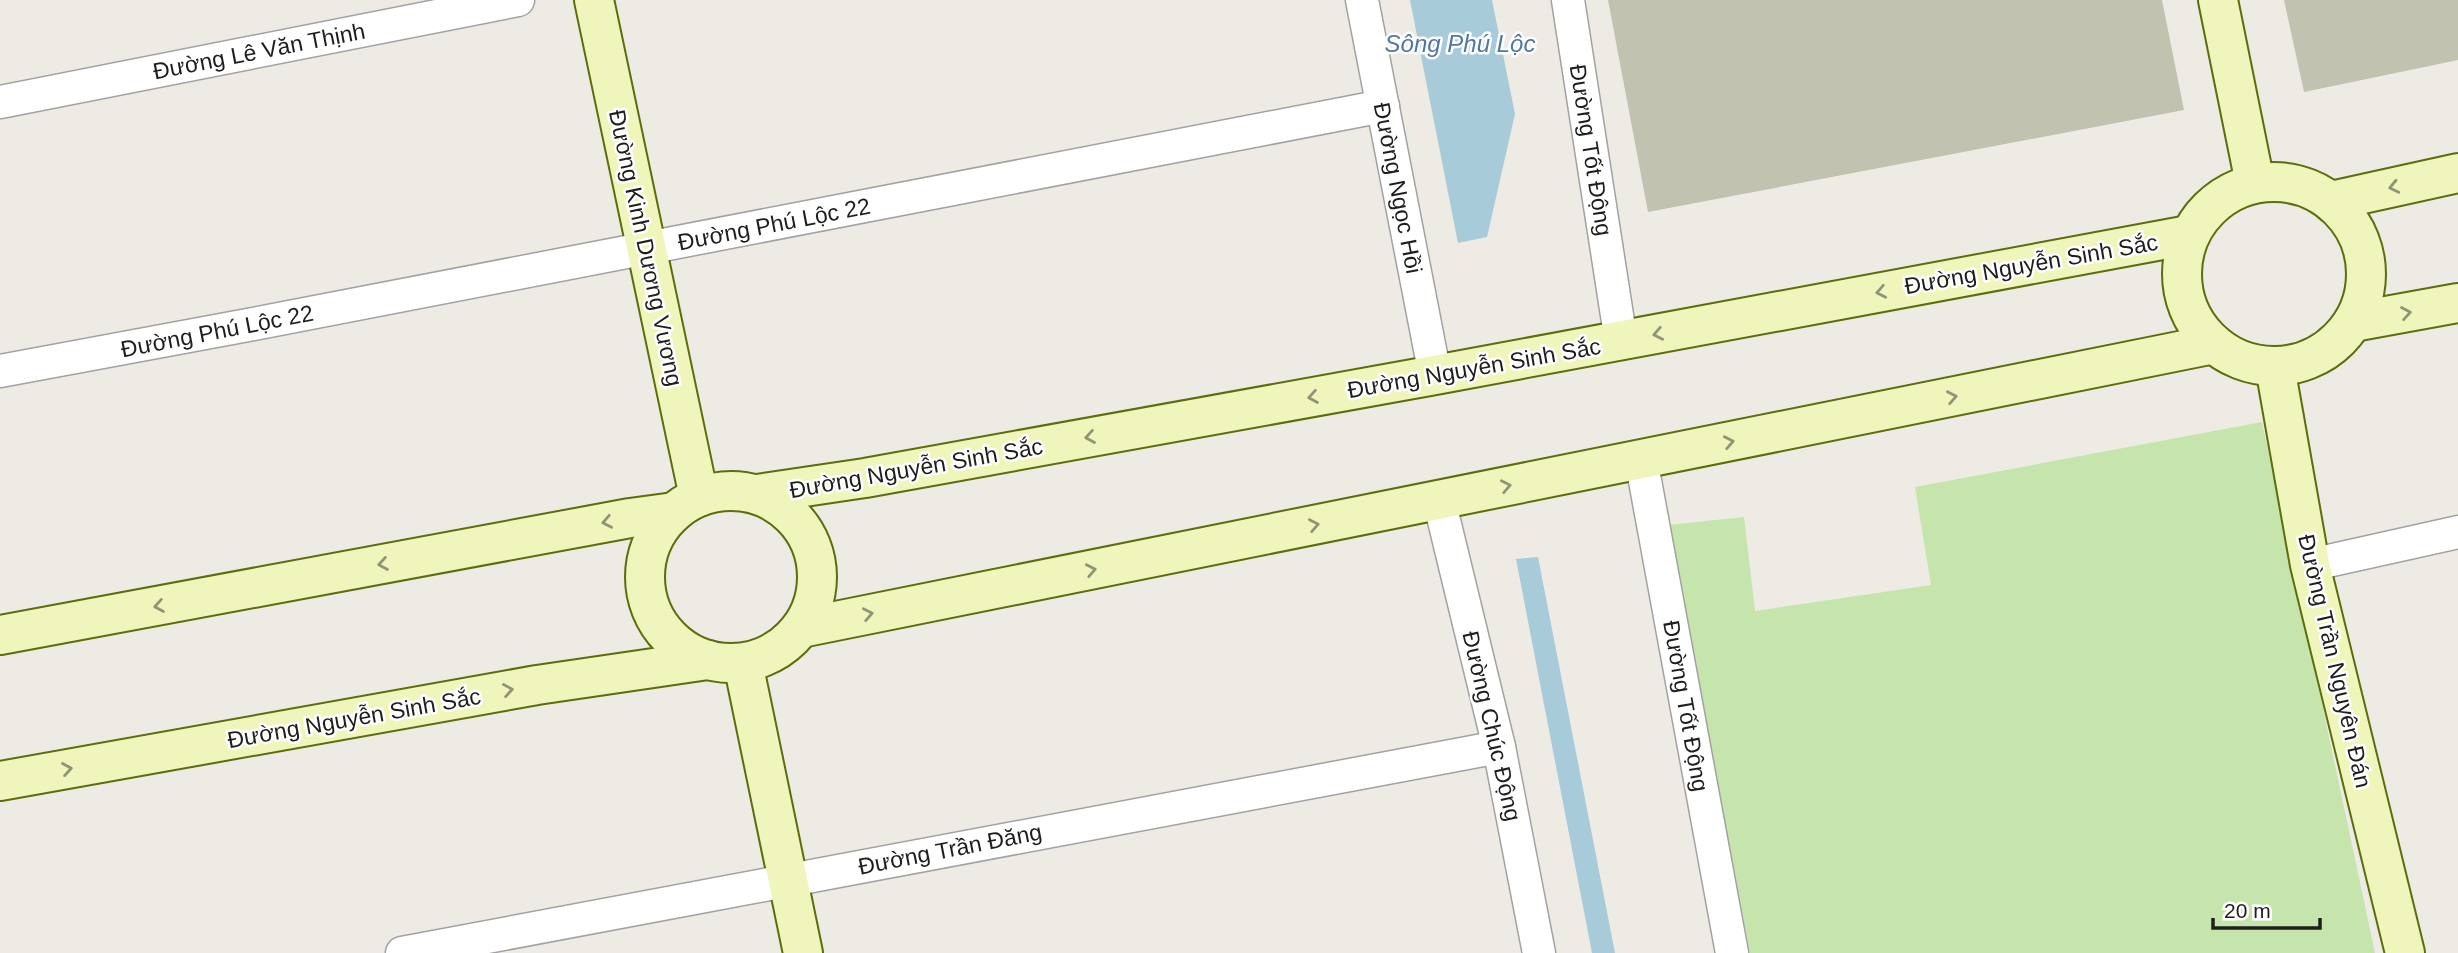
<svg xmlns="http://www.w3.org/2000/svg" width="2458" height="953" viewBox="0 0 2458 953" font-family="Helvetica,sans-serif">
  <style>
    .construction { fill: #c1c2b0 }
    .grass { fill: #c5e5ad }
    .water { fill: #a7cbd9 }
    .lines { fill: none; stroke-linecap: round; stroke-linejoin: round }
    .street-casing { stroke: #a2a2a2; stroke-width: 35 }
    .secondary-casing { stroke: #5d6d0c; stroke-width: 42 }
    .street { stroke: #fff; stroke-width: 32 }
    .secondary { stroke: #eff5bb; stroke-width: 38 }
    .oneway { stroke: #919474 }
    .labels { text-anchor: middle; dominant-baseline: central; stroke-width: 5; stroke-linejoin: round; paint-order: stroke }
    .street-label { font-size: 23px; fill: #1e1e1e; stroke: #fff }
    .water-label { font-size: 24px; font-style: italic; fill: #5077a7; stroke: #fff }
  </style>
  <rect width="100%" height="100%" fill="#eeebe4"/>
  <g class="construction">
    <polygon points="1608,0 2162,0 2184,110 1648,212"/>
    <polygon points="2284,0 2458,0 2458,60 2304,92"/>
  </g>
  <polygon class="grass" points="2262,422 2375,953 1750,953 1668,525 1744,517 1755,611 1931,585 1915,487"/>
  <g class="water">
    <polygon points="1410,0 1492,0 1515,114 1487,237 1458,243"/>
    <polygon points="1538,557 1615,953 1592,953 1516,559"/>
  </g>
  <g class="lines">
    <g class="street-casing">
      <g id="street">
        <polyline points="1362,0 1435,375"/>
        <polyline points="1568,0 1621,341"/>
        <polyline points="0,102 518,0"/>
        <polyline points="0,371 248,325 1383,106"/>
        <polyline points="1641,459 1732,953"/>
        <polyline points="1439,500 1499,747 1539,953"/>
        <polyline points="2310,565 2458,532"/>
        <polyline points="402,953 1499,747"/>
      </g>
    </g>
    <g class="secondary-casing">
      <g id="secondary">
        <polyline points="594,0 699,497"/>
        <polyline points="2218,0 2255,183"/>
        <circle cx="2274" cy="274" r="92"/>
        <polyline points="2331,201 2458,173"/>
        <polyline points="2353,322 2458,303"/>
        <polyline points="2275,367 2310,565 2405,953"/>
        <circle cx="731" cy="577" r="86"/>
        <polyline points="757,494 865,478 1435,375 2189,235"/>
        <polyline points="801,628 2214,344"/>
        <polyline points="0,635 630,518 674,512"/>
        <polyline points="743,663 803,953"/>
        <polyline points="0,781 537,685 708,660"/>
      </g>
    </g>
    <use href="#street" class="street"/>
    <use href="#secondary" class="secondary"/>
  </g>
  <defs><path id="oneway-chevron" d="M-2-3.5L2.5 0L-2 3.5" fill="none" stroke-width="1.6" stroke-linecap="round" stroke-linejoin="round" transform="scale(1.75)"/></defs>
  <g class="oneway">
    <use href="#oneway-chevron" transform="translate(2394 187) rotate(167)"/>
    <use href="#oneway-chevron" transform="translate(1881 292) rotate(169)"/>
    <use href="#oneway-chevron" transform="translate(2406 313) rotate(-10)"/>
    <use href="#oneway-chevron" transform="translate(1658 334) rotate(169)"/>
    <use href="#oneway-chevron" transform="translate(1313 397) rotate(170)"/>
    <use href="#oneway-chevron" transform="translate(1952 397) rotate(-11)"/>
    <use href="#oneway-chevron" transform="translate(1090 437) rotate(170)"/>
    <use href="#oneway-chevron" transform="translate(1729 442) rotate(-11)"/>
    <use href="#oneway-chevron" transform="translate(1506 486) rotate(-11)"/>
    <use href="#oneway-chevron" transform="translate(607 522) rotate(169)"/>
    <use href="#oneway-chevron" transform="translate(1314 525) rotate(-11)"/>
    <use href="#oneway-chevron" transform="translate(383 564) rotate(170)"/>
    <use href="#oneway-chevron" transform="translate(1091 570) rotate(-11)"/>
    <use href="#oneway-chevron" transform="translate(159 606) rotate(170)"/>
    <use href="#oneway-chevron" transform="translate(868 614) rotate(-11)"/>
    <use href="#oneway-chevron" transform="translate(508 690) rotate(-10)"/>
    <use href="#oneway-chevron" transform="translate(67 769) rotate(-10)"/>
  </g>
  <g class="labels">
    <g class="street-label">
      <text transform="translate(259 51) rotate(-11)">Đường Lê Văn Thịnh</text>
      <text transform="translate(1591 150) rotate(81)">Đường Tốt Động</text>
      <text transform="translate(1398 188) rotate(79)">Đường Ngọc Hồi</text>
      <text transform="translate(774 224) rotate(-11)">Đường Phú Lộc 22</text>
      <text transform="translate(646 248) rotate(78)">Đường Kinh Dương Vương</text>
      <text transform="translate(2031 264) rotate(-10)">Đường Nguyễn Sinh Sắc</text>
      <text transform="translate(217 331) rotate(-11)">Đường Phú Lộc 22</text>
      <text transform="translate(1474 368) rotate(-10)">Đường Nguyễn Sinh Sắc</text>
      <text transform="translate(916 468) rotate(-10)">Đường Nguyễn Sinh Sắc</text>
      <text transform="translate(2335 661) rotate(77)">Đường Trần Nguyên Đán</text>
      <text transform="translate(1686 706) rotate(80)">Đường Tốt Động</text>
      <text transform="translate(354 718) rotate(-10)">Đường Nguyễn Sinh Sắc</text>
      <text transform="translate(1492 726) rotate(77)">Đường Chúc Động</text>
      <text transform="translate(950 849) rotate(-11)">Đường Trần Đăng</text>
    </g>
    <g class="water-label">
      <text x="1460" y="43">Sông Phú Lộc</text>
    </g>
  </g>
  <path d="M2213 918v10h107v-10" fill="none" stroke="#1e1e1e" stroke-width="3.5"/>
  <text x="2224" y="918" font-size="21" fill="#1e1e1e" stroke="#ffffff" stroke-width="5" paint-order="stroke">20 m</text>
</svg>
